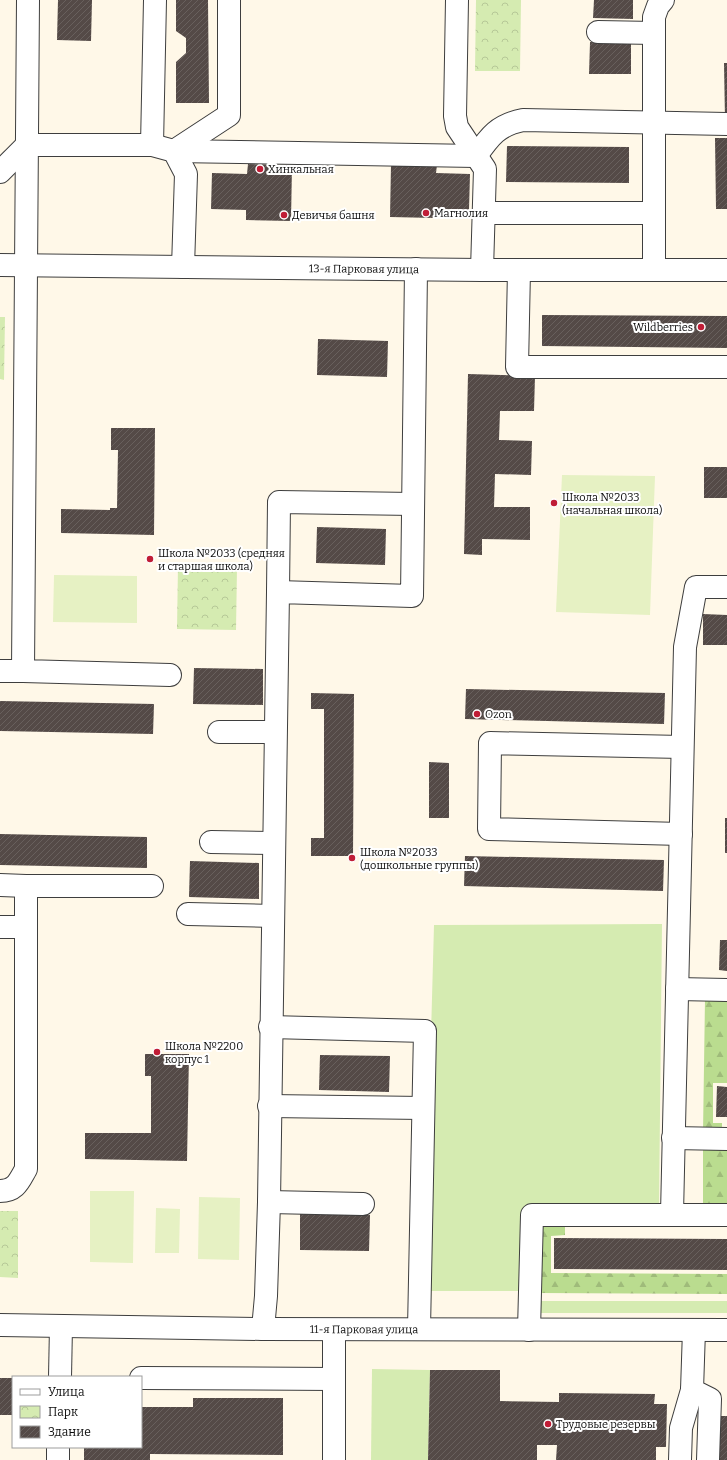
<svg xmlns="http://www.w3.org/2000/svg" width="727" height="1460" viewBox="0 0 727 1460" font-family="Bitter,serif">
  <style>
    .grass { fill: #d5ebb1 }
    .forest { fill: url(#forest-firs) }
    .park { fill: url(#park-crowns) }
    .pitch { fill: #e6f1c3 }
    .building { fill: url(#building-hatch) }
    .lines { fill: none; stroke-linecap: round; stroke-linejoin: round }
    .minor-casing { stroke: #3e3e3e; stroke-width: 24 }
    .minor { stroke: #fff; stroke-width: 22 }
    .poi-dot { fill: #c01d36; stroke: #fff; stroke-width: 1.5 }
    .labels { text-anchor: middle; dominant-baseline: central; stroke-width: 4; stroke-linejoin: round; paint-order: stroke }
    .poi-label { font-size: 11px; fill: #0b0b0b; stroke: #fff; text-anchor: start }
    .street-label { font-size: 11px; fill: #0b0b0b; stroke: #fff }
  </style>
  <defs>
    <pattern id="forest-firs" width="22" height="20" patternUnits="userSpaceOnUse"><rect width="22" height="20" fill="#badc8f"/><path d="M5 1l3.5 6h-7zM16 11l3.5 6h-7z" fill="#9fbb7a"/></pattern>
    <pattern id="park-crowns" width="20" height="18" patternUnits="userSpaceOnUse"><rect width="20" height="18" fill="#d5ebb1"/><path d="M2 6a3 3 0 1 1 6 0M12 15a3 3 0 1 1 6 0" fill="none" stroke="#b6c897"/></pattern>
    <pattern id="building-hatch" width="6" height="6" patternUnits="userSpaceOnUse"><rect width="6" height="6" fill="#544a47"/><path d="M-1 1l2-2M0 6l6-6M5 7l2-2" fill="none" stroke="#68605d"/></pattern>
  </defs>
  <rect width="100%" height="100%" fill="#fff8e8"/>
  <g class="grass">
    <polygon points="662,924 659,1209 529,1212 527,1291 424,1291 434,925"/>
    <polygon points="539,1301 727,1301 727,1313 538,1313"/>
    <polygon points="372,1369 430,1370 428,1460 371,1460"/>
  </g>
  <g class="forest">
    <polygon points="705,999 727,1000 727,1083 713,1083 713,1123 722,1123 722,1133 703,1133"/>
    <rect x="703" y="1145" width="24" height="63"/>
    <polygon points="539,1223 565,1223 565,1235 551,1236 551,1273 727,1274 727,1294 538,1293"/>
  </g>
  <g class="park">
    <polygon points="476,0 521,0 520,71 475,71"/>
    <polygon points="0,317 5,317 4,380 0,379"/>
    <polygon points="178,566 237,568 236,630 177,629"/>
    <polygon points="0,1211 18,1211 18,1278 0,1277"/>
  </g>
  <g class="pitch">
    <polygon points="562,475 655,476 650,615 556,612"/>
    <polygon points="54,575 137,576 137,623 53,622"/>
    <polygon points="90,1191 134,1191 133,1263 90,1262"/>
    <polygon points="199,1197 240,1198 239,1260 198,1259"/>
    <polygon points="156,1208 180,1209 179,1253 155,1253"/>
  </g>
  <g class="building">
    <polygon points="58,0 92,0 91,41 57,40"/>
    <polygon points="176,0 208,0 209,103 176,103 176,62 186,53 186,38 176,31"/>
    <polygon points="594,0 633,0 633,19 593,18"/>
    <polygon points="590,42 631,43 631,74 589,74"/>
    <polygon points="724,63 727,63 727,119 725,119"/>
    <polygon points="715,138 727,138 727,209 716,209"/>
    <polygon points="507,146 629,147 629,183 506,182"/>
    <polygon points="248,164 292,165 291,221 246,220 246,210 211,209 212,173 247,174"/>
    <polygon points="391,165 437,165 436,173 470,174 469,210 435,209 435,218 390,217"/>
    <polygon points="542,315 727,316 727,348 542,346"/>
    <polygon points="318,339 388,341 387,377 317,375"/>
    <polygon points="468,374 535,376 534,411 500,411 499,440 532,441 531,475 495,474 494,507 530,507 530,540 482,539 482,555 464,554"/>
    <polygon points="111,428 155,428 154,535 61,533 61,509 110,510 110,508 117,508 118,450 111,450"/>
    <rect x="704" y="467" width="23" height="31"/>
    <polygon points="317,527 386,529 385,565 316,563"/>
    <polygon points="703,614 727,615 727,645 703,645"/>
    <polygon points="194,668 263,669 263,705 193,704"/>
    <polygon points="466,689 665,693 664,724 465,719"/>
    <polygon points="311,693 354,694 353,856 311,856 311,838 324,838 324,709 311,709"/>
    <polygon points="0,701 154,704 153,734 0,731"/>
    <polygon points="429,762 449,763 449,818 429,818"/>
    <rect x="725" y="818" width="2" height="35"/>
    <polygon points="0,834 147,837 147,868 0,865"/>
    <polygon points="465,856 664,860 663,891 464,886"/>
    <polygon points="190,861 259,863 259,899 189,897"/>
    <polygon points="720,940 727,940 727,971 719,970"/>
    <polygon points="145,1054 189,1054 187,1161 85,1159 85,1133 151,1133 151,1076 145,1076"/>
    <polygon points="320,1055 390,1056 389,1092 319,1090"/>
    <polygon points="717,1086 727,1087 727,1117 716,1117"/>
    <polygon points="300,1214 370,1215 369,1251 300,1250"/>
    <polygon points="554,1238 727,1239 727,1270 554,1269"/>
    <polygon points="430,1370 500,1370 500,1401 559,1402 559,1393 655,1394 654,1404 667,1404 666,1447 656,1447 656,1460 556,1460 557,1445 537,1445 537,1460 428,1460"/>
    <rect x="0" y="1378" width="13" height="37"/>
    <polygon points="193,1398 283,1398 283,1455 150,1454 150,1460 84,1460 84,1447 141,1447 141,1407 193,1407"/>
    <polygon points="717,1416 727,1416 727,1460 716,1460"/>
  </g>
  <g class="lines">
    <g class="minor-casing">
      <g id="minor">
        <polyline points="28,0 23,671 170,675"/>
        <polyline points="457,0 455,116 457,127 485,169 482,270"/>
        <polyline points="598,32 654,33"/>
        <polyline points="152,145 155,0"/>
        <path d="M174 151 476 156C490 136 498 125 523 120L727 124"/>
        <polyline points="174,151 229,115 229,0"/>
        <polyline points="0,172 27,145 152,145 174,151 186,174 183,267"/>
        <polyline points="484,213 653,213"/>
        <path id="s1" d="M0 265 482 270H727"/>
        <polyline points="654,269 654,17 658,6 663,0"/>
        <polyline points="519,270 517,367 727,367"/>
        <polyline points="278,592 279,502 413,504"/>
        <polyline points="0,671 23,671"/>
        <polyline points="219,732 275,732"/>
        <polyline points="681,834 489,829 490,743 682,747"/>
        <polyline points="211,842 274,843"/>
        <polyline points="0,885 26,886"/>
        <polyline points="188,914 273,916"/>
        <polyline points="0,927 26,927"/>
        <polyline points="677,989 727,990"/>
        <polyline points="270,1027 425,1031 419,1329"/>
        <polyline points="269,1106 423,1108"/>
        <polyline points="673,1138 727,1139"/>
        <path d="M0 1191C16 1191 19 1181 26 1169V886H152"/>
        <polyline points="269,1202 363,1204"/>
        <polyline points="672,1214 685,647 696,587 727,587"/>
        <path id="s2" d="M0 1325 263 1329 727 1330"/>
        <polyline points="263,1329 266,1296 269,1202 278,592 412,596 416,269"/>
        <polyline points="529,1330 532,1215 727,1215"/>
        <polyline points="694,1330 692,1390 710,1399 708,1460"/>
        <polyline points="60,1377 61,1326"/>
        <polyline points="141,1378 334,1379"/>
        <polyline points="58,1460 58,1447"/>
        <polyline points="334,1460 334,1330"/>
        <polyline points="680,1460 681,1428 692,1390"/>
      </g>
    </g>
    <use href="#minor" class="minor"/>
  </g>
  <g class="poi-dot">
    <circle cx="260" cy="169" r="4"/>
    <circle cx="426" cy="213" r="4"/>
    <circle cx="284" cy="215" r="4"/>
    <circle cx="701" cy="327" r="4"/>
    <circle cx="554" cy="503" r="4"/>
    <circle cx="150" cy="559" r="4"/>
    <circle cx="477" cy="714" r="4"/>
    <circle cx="352" cy="858" r="4"/>
    <circle cx="157" cy="1052" r="4"/>
    <circle cx="548" cy="1424" r="4"/>
  </g>
  <g class="labels">
    <g class="poi-label">
      <text x="268" y="169">Хинкальная</text>
      <text x="434" y="213">Магнолия</text>
      <text x="292" y="215">Девичья башня</text>
      <text x="693" y="327" text-anchor="end">Wildberries</text>
      <text x="562" y="497">Школа №2033<tspan x="562" dy="13">(начальная школа)</tspan></text>
      <text x="158" y="553">Школа №2033 (средняя<tspan x="158" dy="13">и старшая школа)</tspan></text>
      <text x="485" y="714">Ozon</text>
      <text x="360" y="852">Школа №2033<tspan x="360" dy="13">(дошкольные группы)</tspan></text>
      <text x="165" y="1046">Школа №2200<tspan x="165" dy="13">корпус 1</tspan></text>
      <text x="556" y="1424">Трудовые резервы</text>
    </g>
    <g class="street-label">
      <text stroke="none"><textPath href="#s1" startOffset="364">13-я Парковая улица</textPath></text>
      <text stroke="none"><textPath href="#s2" startOffset="364">11-я Парковая улица</textPath></text>
    </g>
  </g>
  <rect x="12" y="1376" width="130" height="72" fill="#ffffff" stroke="#9d9d9d"/>
  <rect x="20" y="1389" width="20" height="6" fill="#ffffff" stroke="#9d9d9d"/>
  <text x="48" y="1396" font-size="12" fill="#0b0b0b">Улица</text>
  <rect x="20" y="1406" width="20" height="12" fill="url(#park-crowns)" stroke="#9d9d9d"/>
  <text x="48" y="1416" font-size="12" fill="#0b0b0b">Парк</text>
  <rect x="20" y="1426" width="20" height="12" fill="url(#building-hatch)" stroke="#9d9d9d"/>
  <text x="48" y="1436" font-size="12" fill="#0b0b0b">Здание</text>
</svg>
